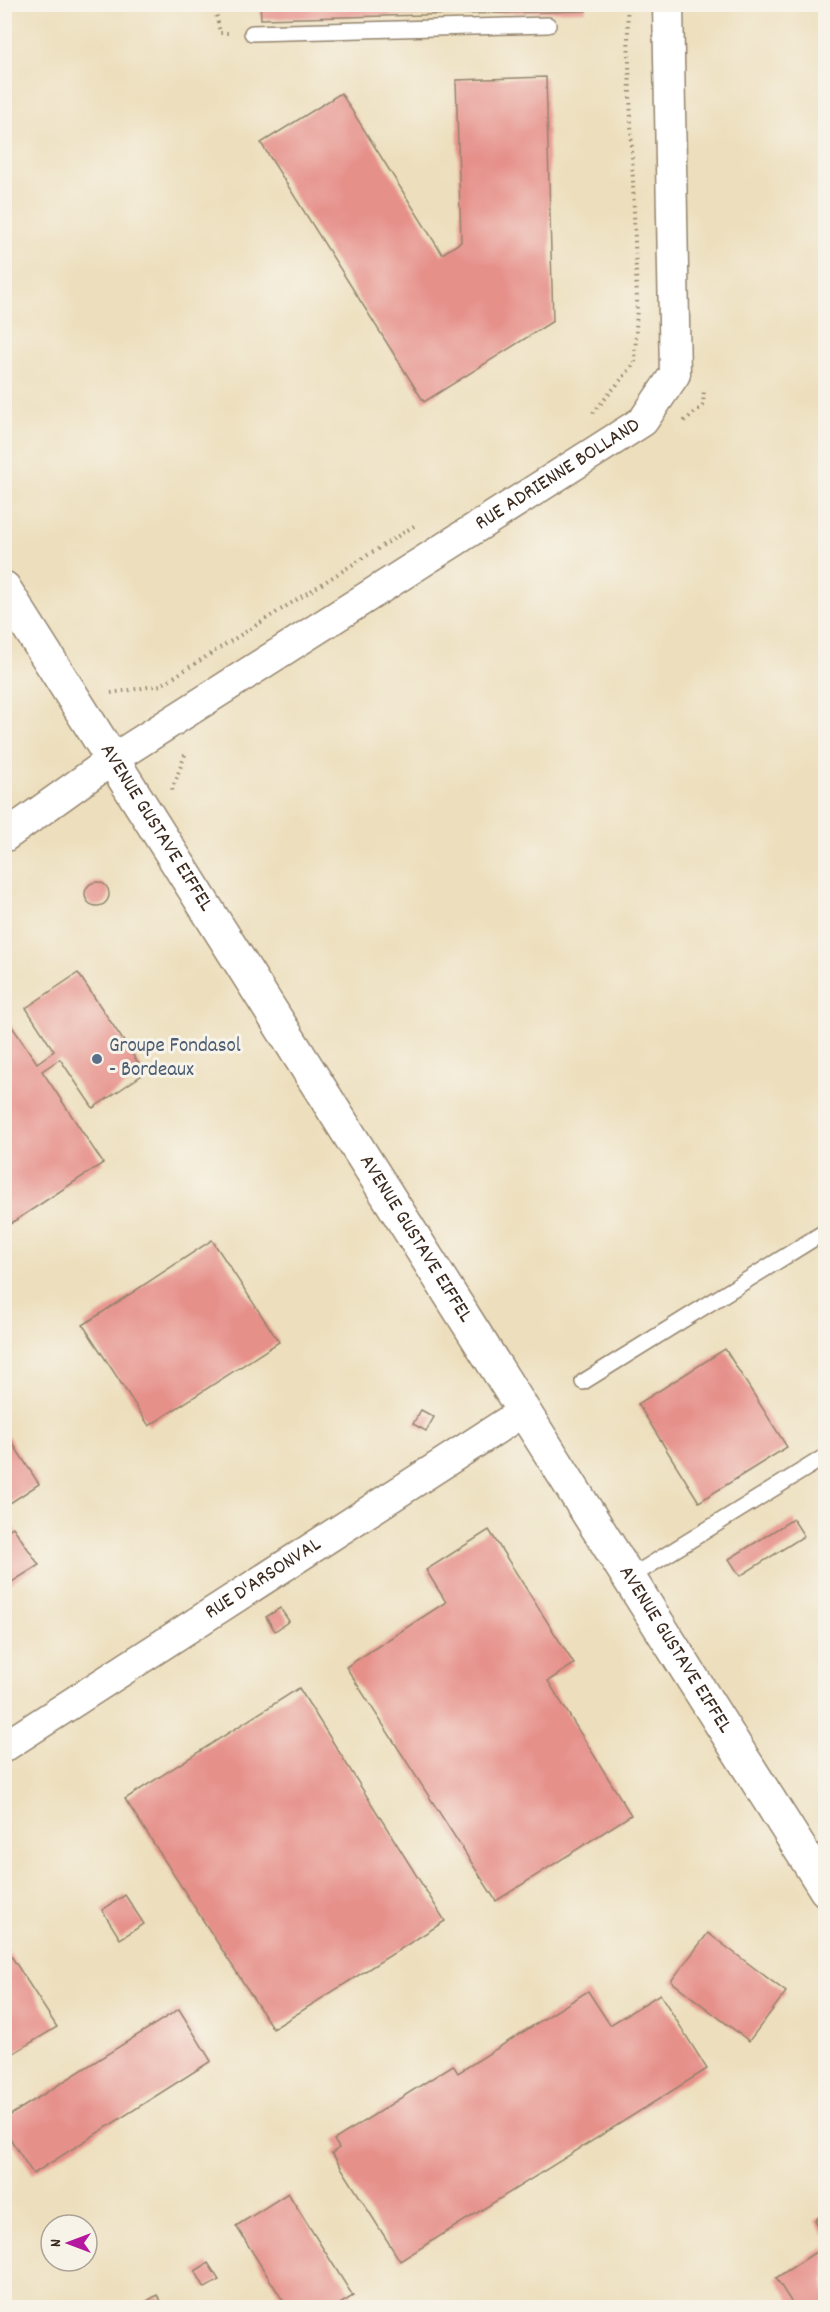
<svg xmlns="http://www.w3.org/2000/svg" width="830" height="2312" viewBox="0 0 830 2312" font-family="Dekko,sans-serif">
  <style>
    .building { fill: #e6908a }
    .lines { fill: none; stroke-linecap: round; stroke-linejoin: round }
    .service-casing { stroke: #94846e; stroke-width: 18 }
    .minor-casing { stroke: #94846e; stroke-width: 33 }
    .tertiary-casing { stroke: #94846e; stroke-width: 36 }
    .path { stroke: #94846e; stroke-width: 4; stroke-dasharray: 1.5 4.5; stroke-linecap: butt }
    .service { stroke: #fff; stroke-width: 15 }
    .minor { stroke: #fff; stroke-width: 30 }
    .tertiary { stroke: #fff; stroke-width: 33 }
    .service-dot { fill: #5c6f8a; stroke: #f7f3e8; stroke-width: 2 }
    .labels { text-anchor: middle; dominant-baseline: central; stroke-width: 6; stroke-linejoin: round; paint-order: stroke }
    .street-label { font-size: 21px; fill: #3b2a1e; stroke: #f7f3e8 }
    .service-label { font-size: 21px; fill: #4e5e75; stroke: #f7f3e8; text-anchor: start }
  </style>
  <rect width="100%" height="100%" fill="#f7f3e8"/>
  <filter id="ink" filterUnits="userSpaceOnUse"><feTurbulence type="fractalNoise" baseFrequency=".0167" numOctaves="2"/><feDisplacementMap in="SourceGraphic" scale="12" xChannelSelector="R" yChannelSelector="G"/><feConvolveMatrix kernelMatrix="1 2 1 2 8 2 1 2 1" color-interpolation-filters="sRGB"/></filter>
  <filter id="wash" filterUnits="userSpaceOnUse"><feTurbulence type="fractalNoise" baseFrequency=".008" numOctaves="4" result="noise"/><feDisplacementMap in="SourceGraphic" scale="24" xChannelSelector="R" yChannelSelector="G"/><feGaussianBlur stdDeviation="1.35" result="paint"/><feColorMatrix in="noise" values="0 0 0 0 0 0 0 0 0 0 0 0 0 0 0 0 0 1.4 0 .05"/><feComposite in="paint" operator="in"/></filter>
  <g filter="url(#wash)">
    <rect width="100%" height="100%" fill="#eddfbd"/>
    <g id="blocks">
      <g class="building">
        <polygon points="260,4 585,4 586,11 261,19"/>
        <polygon points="546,77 553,321 424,402 261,143 341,93 442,254 461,242 456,80"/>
        <circle cx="97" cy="894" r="12"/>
        <polygon points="78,973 145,1073 93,1108 60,1059 42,1071 103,1163 4,1228 4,1015 37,1063 54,1051 26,1008"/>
        <polygon points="212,1240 279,1342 149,1426 83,1325"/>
        <polygon points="725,1349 787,1447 699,1502 638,1404"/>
        <polygon points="421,1410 434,1417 426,1431 413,1424"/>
        <polygon points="4,1430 39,1484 4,1507"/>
        <polygon points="793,1519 804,1536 740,1576 729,1559"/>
        <polygon points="13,1527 39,1565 4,1587 4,1532"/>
        <polygon points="489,1530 574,1664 548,1681 631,1815 496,1901 346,1667 446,1602 426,1570"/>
        <polygon points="280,1608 289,1621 275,1631 266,1617"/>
        <polygon points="299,1688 445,1921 273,2029 125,1799"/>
        <polygon points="125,1895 144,1924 120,1939 102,1910"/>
        <polygon points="708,1933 786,1992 749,2041 671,1981"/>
        <polygon points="4,1945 57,2027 4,2059"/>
        <polygon points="588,1991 610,2025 660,1994 707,2069 400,2261 332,2153 339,2148 334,2140 453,2065 458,2073"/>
        <polygon points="179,2009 211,2061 33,2174 4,2129 4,2119"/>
        <polygon points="288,2193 353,2296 335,2307 287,2307 236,2226"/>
        <polygon points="825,2213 825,2237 815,2220"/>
        <polygon points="825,2246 825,2307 786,2307 792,2303 776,2278"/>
        <polygon points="208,2263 219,2280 205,2288 195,2271"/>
        <polygon points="157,2295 165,2307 137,2307"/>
      </g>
    </g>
  </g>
  <g filter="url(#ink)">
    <use href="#blocks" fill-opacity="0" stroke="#94846e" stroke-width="1.5"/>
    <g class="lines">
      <g class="service-casing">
        <g id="service">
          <polyline points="252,33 548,25"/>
          <polyline points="583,1382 826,1231"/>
          <polyline points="629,1578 826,1456"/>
        </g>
      </g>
      <g class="minor-casing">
        <g id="minor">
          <path id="s1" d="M4 837 113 759 643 421 675 374 668 4"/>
          <path id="s2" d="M4 1747 524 1411"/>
        </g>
      </g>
      <g class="tertiary-casing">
        <g id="tertiary">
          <path id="s3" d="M4 588 826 1890"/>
        </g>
      </g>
      <g class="path">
        <polyline points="214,4 220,33 230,33"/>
        <polyline points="593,413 635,363 637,301 627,4"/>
        <polyline points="684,421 703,406 704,389"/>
        <polyline points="111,693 161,685 414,526"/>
        <polyline points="172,790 186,752"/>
      </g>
      <use href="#service" class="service"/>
      <use href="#minor" class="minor"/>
      <use href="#tertiary" class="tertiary"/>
    </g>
  </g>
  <circle class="service-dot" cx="97" cy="1059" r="6"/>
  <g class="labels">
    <g class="street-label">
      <text stroke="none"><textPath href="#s1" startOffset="662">RUE ADRIENNE BOLLAND</textPath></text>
      <text stroke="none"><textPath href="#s3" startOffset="284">AVENUE GUSTAVE EIFFEL</textPath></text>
      <text stroke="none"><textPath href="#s3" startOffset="770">AVENUE GUSTAVE EIFFEL</textPath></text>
      <text stroke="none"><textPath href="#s2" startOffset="309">RUE D'ARSONVAL</textPath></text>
      <text stroke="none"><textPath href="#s3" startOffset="1256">AVENUE GUSTAVE EIFFEL</textPath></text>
    </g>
    <g class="service-label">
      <text x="109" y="1047">Groupe Fondasol<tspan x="109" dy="24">- Bordeaux</tspan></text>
    </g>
  </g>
  <rect width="830" height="2312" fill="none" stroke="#f7f3e8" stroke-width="24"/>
  <g transform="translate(69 2243) rotate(270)"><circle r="28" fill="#f7f3e8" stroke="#aca397" stroke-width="1.5"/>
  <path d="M0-4.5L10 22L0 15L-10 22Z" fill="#b5179e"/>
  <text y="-9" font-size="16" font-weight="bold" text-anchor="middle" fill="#3b2a1e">N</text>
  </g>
</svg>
